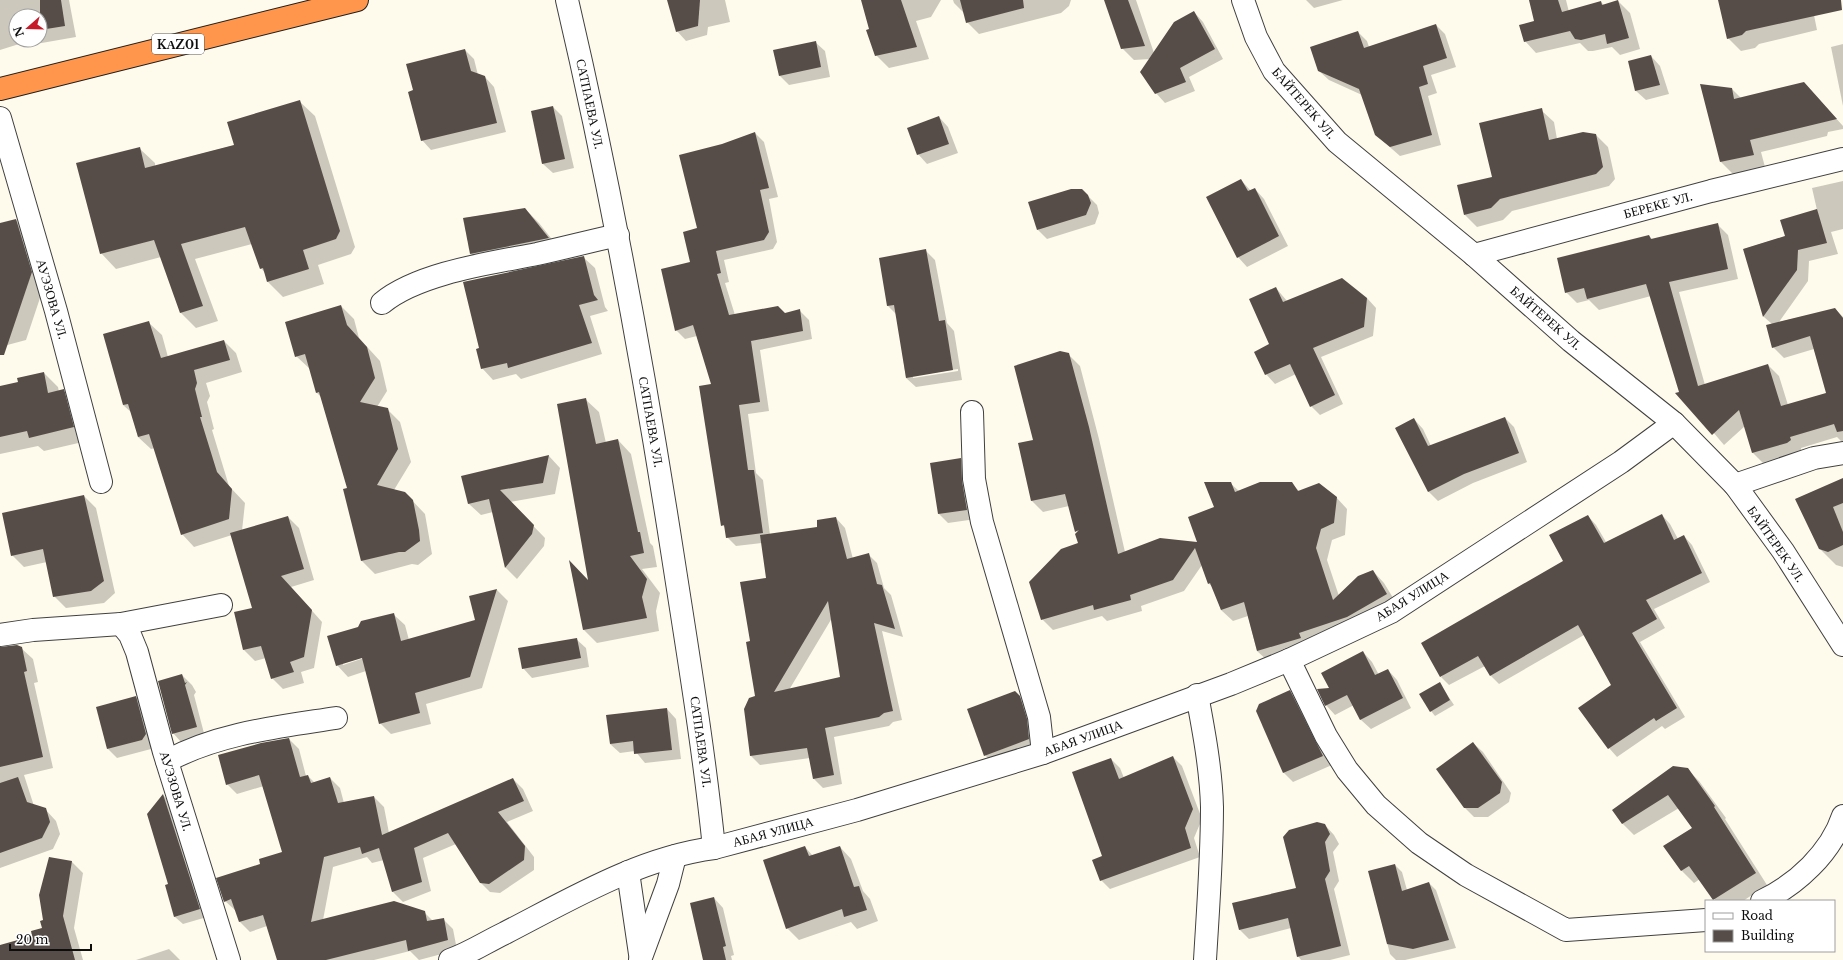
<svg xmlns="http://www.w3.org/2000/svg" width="1843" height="960" viewBox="0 0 1843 960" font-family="'Libre Baskerville',serif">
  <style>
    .shadow { fill: #0003; fill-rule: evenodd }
    .building { fill: #564d48; fill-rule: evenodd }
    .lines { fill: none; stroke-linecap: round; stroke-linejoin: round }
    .minor-casing { stroke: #404040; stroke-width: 24 }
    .highway-casing { stroke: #1e1e1e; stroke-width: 24 }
    .minor { stroke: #fff; stroke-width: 22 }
    .highway { stroke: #ff964b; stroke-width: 22 }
    .labels { text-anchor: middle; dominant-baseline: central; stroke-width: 4; stroke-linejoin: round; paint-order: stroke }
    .shield { fill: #fff; stroke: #565656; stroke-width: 1 }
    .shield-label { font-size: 12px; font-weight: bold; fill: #0d0d0d }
    .street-label { font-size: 13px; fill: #0d0d0d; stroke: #fff }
  </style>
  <rect width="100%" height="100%" fill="#fffbec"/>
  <g class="shadow">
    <path d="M0 0H69L76 37 36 44 32 40 0 50ZM16 16H40V40H16Z"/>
    <polygon points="668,0 725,0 730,22 708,27 707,35 686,41 677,31"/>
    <polygon points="862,0 941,0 931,17 916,21 929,59 889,68 876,55"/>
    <polygon points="953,0 1071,0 1069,6 1061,13 979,34 967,22 965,14 954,3"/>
    <polygon points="1105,0 1136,0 1154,53 1194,12 1203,22 1223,59 1189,77 1195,91 1165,103 1156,93 1150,59 1134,60 1122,48"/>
    <polygon points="1306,0 1343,0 1314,8"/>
    <polygon points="1529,0 1566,0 1569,12 1601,2 1604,5 1618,1 1630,13 1640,49 1620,55 1612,47 1593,51 1588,51 1580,43 1536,53 1525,41 1536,21"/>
    <polygon points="1719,0 1811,0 1817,30 1759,44 1755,48 1741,51 1728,38"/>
    <polygon points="1436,25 1445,34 1456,67 1431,75 1437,93 1428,96 1441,145 1400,156 1376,135 1362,95 1329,80 1319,71 1358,32 1367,41 1369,47"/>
    <polygon points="815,42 825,51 830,77 789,85 780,76 775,51"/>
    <polygon points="1843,44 1843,106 1831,47"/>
    <polygon points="465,50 474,59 478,75 485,77 494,87 506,132 431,150 422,140"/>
    <polygon points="1651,56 1660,66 1669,94 1646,100 1636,91 1629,62"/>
    <polygon points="1732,89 1741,98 1816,96 1843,126 1843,129 1828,132 1827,136 1761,152 1765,167 1733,174 1721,162"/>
    <polygon points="299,101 315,116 355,247 351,254 318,265 324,284 283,297 268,282 265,273 261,268 252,244 195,259 218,321 196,328 181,313 161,257 116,269 101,253 139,148 155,163 155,166 235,145"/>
    <polygon points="553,107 562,116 574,168 553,173 543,164"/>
    <polygon points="1541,110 1554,122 1557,139 1596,135 1608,147 1615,179 1609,186 1512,211 1503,220 1477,227 1465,215"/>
    <polygon points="939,117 948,127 958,153 927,164 918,154"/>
    <path d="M755 133 764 142 778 197 769 199 777 242 773 249 724 260 729 282 725 283 735 315 785 314 800 311 809 320 812 339 760 350 769 411 748 414 756 473 763 480 770 535 819 528 836 518 845 528 853 559 868 554 877 563 884 588 891 595 903 637 882 631 902 720 893 722 889 726 834 737 842 784 823 788 814 779 810 758 760 765 751 756 745 709 756 697 751 642 767 579 762 543 736 546 727 537 726 528 722 525 712 385 697 336 685 339 676 330 698 229 723 145ZM832 618 842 677 789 690Z"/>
    <polygon points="1241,180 1251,191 1255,189 1264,199 1288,246 1247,267 1238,257"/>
    <polygon points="1843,181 1843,229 1831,232 1838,254 1809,261 1808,281 1779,322 1835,309 1843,317 1843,443 1837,437 1801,448 1801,451 1764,464 1753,453 1745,426 1724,445 1680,393 1651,296 1599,310 1589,300 1577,303 1566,292 1649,236 1653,240 1717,224 1728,235 1738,279 1679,292 1705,385 1768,365 1779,376 1788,405 1827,394 1814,349 1784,358 1773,347 1772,324 1764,317 1744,249 1786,236 1817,210 1812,188"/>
    <polygon points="1082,190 1097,205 1099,213 1095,224 1047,239 1038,230"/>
    <polygon points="525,209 539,223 562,252 485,268 471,254 464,218"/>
    <polygon points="16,220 29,233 44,286 26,340 0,347 0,224"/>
    <path d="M926 251 935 260 947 323 954 331 962 380 916 387 906 378 897 315 888 306 880 259ZM958 369V371L913 378V376Z"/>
    <polygon points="583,257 595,268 605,307 608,311 590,316 602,354 521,379 516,374 493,380 482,368"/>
    <polygon points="1276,288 1287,301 1367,298 1376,308 1373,336 1321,357 1343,404 1320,415 1311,406 1296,374 1275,384 1266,374"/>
    <polygon points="341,306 354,319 359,338 380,361 387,391 377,407 387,409 400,422 411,462 394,490 405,493 425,514 432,554 418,565 412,564 375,574 362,561 344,490 348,489 321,397 317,393 310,369 296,356"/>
    <polygon points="149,323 162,335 168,357 224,341 236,353 242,372 206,383 210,396 207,402 214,429 212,430 229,486 245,503 242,531 288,517 299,528 314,580 291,587 322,622 314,668 301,672 304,683 283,689 272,678 266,658 255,661 244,650 254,609 232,535 194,547 182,534 155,448 151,449 138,437 132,413 123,405"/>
    <polygon points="1068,354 1080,366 1099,439 1125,552 1198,543 1215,508 1230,483 1239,491 1291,483 1299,491 1336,497 1347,509 1345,535 1332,540 1327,560 1339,596 1373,571 1384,583 1398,606 1269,662 1257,651 1248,616 1233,621 1221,610 1214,588 1208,583 1202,565 1184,591 1141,606 1142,611 1107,621 1102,616 1053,630 1042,619 1079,544 1078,533 1069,506 1043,512 1032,501 1034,440"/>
    <polygon points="44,373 58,387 59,392 63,391 77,404 87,441 44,451 38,446 0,454 0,386 20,386"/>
    <polygon points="585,399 599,412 606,443 618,440 631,454 650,543 653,546 657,567 642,569 660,593 656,611 659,631 597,643 584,630 570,563 589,582"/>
    <polygon points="1505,418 1514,427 1527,462 1473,483 1438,501 1428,491 1414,419 1423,429 1431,446"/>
    <polygon points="549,456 560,468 555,494 510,502 545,538 544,546 517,579 506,568 493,512 481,515 469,504 462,477"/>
    <polygon points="961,459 970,469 976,519 948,523 939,514"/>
    <polygon points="1843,479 1843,567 1836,565 1820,549 1796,499"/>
    <polygon points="84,496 96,508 115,593 104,603 66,608 54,596 47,562 24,567 12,555"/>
    <polygon points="1662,515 1670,524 1678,539 1684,536 1692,545 1710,582 1654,609 1665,628 1640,642 1685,717 1665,729 1662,726 1617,757 1609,748 1612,685 1584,635 1499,684 1491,676 1485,666 1449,685 1441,677 1565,561 1550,535 1588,516 1596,525 1606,542"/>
    <path d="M497 590 508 601 482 688 426 704 431 724 391 734 380 723 366 671 348 677 337 665 358 627 393 614 405 625 409 640 476 621 470 597ZM366 655 367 657 343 665V663Z"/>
    <polygon points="576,639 586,648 589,667 532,678 523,668"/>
    <polygon points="0,648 21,648 33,659 38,682 34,683 53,768 24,775 34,806 45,809 56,821 60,834 53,849 0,868"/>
    <polygon points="1363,652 1372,662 1379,675 1388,670 1397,680 1411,708 1371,729 1361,720 1354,705 1335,715 1326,705"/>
    <polygon points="182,675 192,685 196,692 194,695 205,737 182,743 173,733"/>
    <polygon points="1440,684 1454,705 1435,716 1431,711"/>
    <polygon points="1290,692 1299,701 1332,765 1293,782 1284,773"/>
    <polygon points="1015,693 1029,706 1038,749 994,765 985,755"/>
    <polygon points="136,697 145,707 155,744 151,749 117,758 108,749"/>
    <polygon points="667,709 676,719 681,759 645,763 635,751 620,753 610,744"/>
    <polygon points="289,739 299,749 306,776 308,776 315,783 330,778 340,788 344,803 374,797 384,807 389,833 513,779 523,789 533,811 507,822 534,857 534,870 500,893 490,892 480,882 456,844 423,858 431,891 403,902 393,892 384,860 372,863 367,857 333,867 323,920 424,912 433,921 443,919 453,929 457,950 419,960 410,951 374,960 278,960 267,926 250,932 240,922 236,911 225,901 262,865 284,853 264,786 237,794 227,784"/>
    <polygon points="1473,743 1483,752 1511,793 1509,802 1488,817 1474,817 1465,808"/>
    <polygon points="1173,757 1182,766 1202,819 1194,838 1200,857 1110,889 1101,880 1111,759 1120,768 1124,778"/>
    <polygon points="1687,769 1699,781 1726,818 1725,819 1767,885 1743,901 1716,901 1700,879 1694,883 1682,871 1665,846 1693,828 1679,808 1634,835 1622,823"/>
    <polygon points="163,795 171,803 207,917 183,924 175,917 166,886 169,885"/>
    <polygon points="1325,825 1334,835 1339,844 1333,852 1339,881 1334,889 1350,955 1330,960 1301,960 1298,956 1291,928 1249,939 1239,929 1297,889"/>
    <polygon points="805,847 813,856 840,847 851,859 863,891 870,899 878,921 857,929 851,922 799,940 787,928"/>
    <polygon points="50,858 72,862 83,873 74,928 83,960 0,960 0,946 34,937 43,929"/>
    <polygon points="1395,865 1402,872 1407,890 1429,883 1436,890 1456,948 1405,960 1396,960 1390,954 1369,871"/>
    <polygon points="714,898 723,908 734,955 731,956 732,960 704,960"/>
    <polygon points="169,949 180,960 136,960"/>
  </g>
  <g class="building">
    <polygon points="40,0 61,0 65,26 40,30"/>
    <polygon points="667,0 700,0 698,26 676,32"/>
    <polygon points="861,0 901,0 917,47 875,56 866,30 869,29"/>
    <polygon points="960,0 1023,0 1024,8 966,23"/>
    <polygon points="1104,0 1128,0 1145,46 1121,49"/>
    <polygon points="1529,0 1558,0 1562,12 1601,1 1602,5 1618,0 1629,38 1607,44 1605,34 1581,40 1575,39 1570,31 1524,42 1519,25 1534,21"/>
    <polygon points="1718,0 1841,0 1842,10 1746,31 1742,35 1727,39"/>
    <polygon points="1194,11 1215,49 1180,68 1186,82 1155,94 1140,72 1174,22"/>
    <polygon points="1436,24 1447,58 1423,66 1428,84 1419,87 1432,135 1390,147 1375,135 1359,89 1318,71 1310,47 1358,31 1364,48"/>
    <polygon points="816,41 821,67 779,76 773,50"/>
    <polygon points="465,49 471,71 485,76 497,123 421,141 408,92 413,90 406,64"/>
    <polygon points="1651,55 1660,85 1635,91 1628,61"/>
    <polygon points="1804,82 1837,119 1750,140 1754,155 1720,162 1700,84 1732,88 1734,99"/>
    <polygon points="300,100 340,231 336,239 303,250 309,269 267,282 263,268 260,269 245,227 181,244 203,306 180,313 154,240 100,254 76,163 140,147 145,168 234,145 227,122"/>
    <polygon points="553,106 565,159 542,164 531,111"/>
    <polygon points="1542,108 1549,140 1583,132 1596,134 1603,167 1596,174 1500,199 1491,208 1464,215 1457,185 1492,177 1479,123"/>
    <polygon points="939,116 949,144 917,155 907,128"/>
    <polygon points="755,132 769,188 760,190 769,232 764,240 716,251 721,273 717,274 729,315 778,306 785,313 800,309 803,331 751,341 760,402 739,405 748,470 754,470 763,533 726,538 724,525 721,526 699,386 711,384 693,325 675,331 661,269 690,262 683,232 697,228 679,155 722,144"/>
    <polygon points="1241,179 1248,191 1255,188 1279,236 1237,258 1206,197"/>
    <polygon points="1071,189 1082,189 1088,195 1091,203 1086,215 1037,230 1028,202"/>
    <polygon points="525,208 549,238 470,254 463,218"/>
    <polygon points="1817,209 1827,243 1798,250 1797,270 1763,317 1743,249 1785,236 1780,220"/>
    <polygon points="16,219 32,272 4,355 0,355 0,223"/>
    <polygon points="1718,223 1728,269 1669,282 1698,386 1768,364 1781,406 1826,393 1810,336 1772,348 1766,325 1835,308 1843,318 1843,431 1837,432 1834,424 1790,437 1791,440 1787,443 1752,453 1739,410 1712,435 1675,393 1679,392 1646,284 1587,299 1584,288 1565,293 1557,258 1649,235 1651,239"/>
    <polygon points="926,249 939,321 945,320 953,370 906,378 894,305 887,306 879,258"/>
    <polygon points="584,256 594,295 598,300 579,305 592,343 508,368 507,363 481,369 476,349 479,348 463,282"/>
    <polygon points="1342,278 1367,298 1364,327 1313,348 1335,395 1310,407 1290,364 1265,375 1254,352 1269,344 1249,299 1276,287 1283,302"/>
    <polygon points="341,305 347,325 367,347 375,378 360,402 388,408 398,449 377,485 405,492 413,500 419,530 420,541 405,552 399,552 361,561 343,489 347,488 319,392 316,393 305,354 295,357 285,322"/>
    <polygon points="149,321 161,358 224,340 230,360 194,370 197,383 195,389 202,417 200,417 217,472 232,489 229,519 181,535 149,434 138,437 128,404 123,405 103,334"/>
    <polygon points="1060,351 1069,353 1089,427 1118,554 1160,538 1197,542 1188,517 1214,507 1204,482 1231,482 1235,492 1260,482 1292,482 1298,491 1319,483 1337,497 1334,523 1321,529 1316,548 1333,600 1358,576 1373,570 1387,594 1347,617 1299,633 1301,638 1257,651 1244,602 1221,610 1210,583 1208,584 1195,548 1173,580 1130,595 1131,600 1094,610 1093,605 1041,620 1029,582 1061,549 1078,543 1075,534 1079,530 1075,532 1065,494 1031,501 1018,443 1033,440 1014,366"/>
    <polygon points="44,372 48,393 64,389 74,427 29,438 27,431 0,437 0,386 18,382 17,378"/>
    <polygon points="586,398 596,444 618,439 638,532 640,532 644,553 630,556 647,579 642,597 647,618 583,630 569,560 588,580 557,404"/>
    <polygon points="1505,417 1519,453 1464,474 1428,492 1395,428 1414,418 1428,446"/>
    <polygon points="549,455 543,483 500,490 534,525 532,534 505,568 489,499 468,504 461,476"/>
    <polygon points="961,458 962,481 967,510 938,514 930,463"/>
    <polygon points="1843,478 1843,503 1833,507 1843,532 1843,545 1828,552 1819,549 1795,499"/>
    <polygon points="84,495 104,581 91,591 53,597 43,549 11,556 2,513"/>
    <polygon points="1662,514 1674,540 1684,535 1702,573 1646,600 1657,619 1632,633 1677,708 1656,721 1654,718 1608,749 1578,708 1611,685 1578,625 1490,676 1478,656 1440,677 1421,643 1563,561 1549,535 1588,515 1604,543"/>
    <polygon points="288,516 304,569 281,576 312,610 304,657 290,662 294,672 271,679 261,646 243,650 234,612 252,608 230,533"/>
    <path d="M836 517 847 559 869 553 877 584 882 585 895 629 874 623 893 711 884 713 879 717 825 728 834 775 813 779 807 748 750 756 744 709 749 698 755 696 746 642 750 641 740 582 766 578 760 535 817 527V520ZM828 601 840 677 774 692Z"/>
    <polygon points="497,589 470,677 415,693 420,713 379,724 362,658 336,666 327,636 358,627 361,621 394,613 401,641 475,620 469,596"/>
    <polygon points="577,638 581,658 522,669 518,648"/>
    <polygon points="17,645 22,647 27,671 24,672 43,757 0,767 0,647"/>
    <polygon points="1363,651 1375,675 1388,669 1403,698 1360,720 1347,695 1325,706 1317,689 1329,688 1321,673"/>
    <polygon points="182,674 185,683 187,682 185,685 197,727 172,734 158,681"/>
    <polygon points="1440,682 1450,700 1430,712 1419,694"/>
    <polygon points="1290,690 1323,756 1283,773 1256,711 1259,704"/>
    <polygon points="1015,691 1020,696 1027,719 1029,739 984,756 967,709"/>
    <polygon points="136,696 146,734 142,740 107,749 96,707"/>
    <polygon points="667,708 672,750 634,754 633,741 610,744 606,715"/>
    <polygon points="289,738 300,777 308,775 311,783 330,777 338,803 374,796 382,835 513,778 524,801 498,812 525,846 524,860 489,884 480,883 448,833 414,848 422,882 392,892 379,848 362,854 360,847 324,857 311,922 394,901 425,911 427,921 444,918 448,940 408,951 406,940 326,960 277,960 263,915 239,922 231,899 224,902 216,878 260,864 259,859 282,852 259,775 226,785 218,755 261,743"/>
    <polygon points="1473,742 1502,782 1500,793 1478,808 1464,808 1436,769"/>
    <polygon points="1173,756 1193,809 1185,828 1191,848 1100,881 1092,860 1102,856 1072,772 1111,758 1119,779"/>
    <polygon points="1673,766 1688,768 1715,806 1714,807 1756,873 1713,900 1689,866 1681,871 1663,846 1692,828 1668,795 1622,824 1612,810"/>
    <polygon points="18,777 27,802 46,808 50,822 42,838 0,853 0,783"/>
    <polygon points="163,794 200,909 174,917 165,885 168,884 147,814"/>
    <polygon points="1317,822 1325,824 1330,834 1325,842 1330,871 1325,879 1341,946 1297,957 1288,918 1239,930 1232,903 1296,888 1283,837 1289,830"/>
    <polygon points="805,846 809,856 840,846 854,887 859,886 867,910 844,917 842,909 786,929 763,860"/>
    <polygon points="49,857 72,861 63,916 75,960 0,960 0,945 32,936 31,931 42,928 40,921 43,920 39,895"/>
    <polygon points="1395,864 1402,891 1429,882 1449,940 1413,949 1387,944 1368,871"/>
    <polygon points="714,897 726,946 723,947 726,960 703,960 690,903"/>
  </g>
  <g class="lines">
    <g class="minor-casing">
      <g id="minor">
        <path d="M567 0C610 184 644 370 673 557 688 654 704 750 714 848"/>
        <polyline points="1243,0 1256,37 1274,71 1337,142 1474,255 1571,341 1674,423 1735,485 1783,551 1843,645"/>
        <polyline points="0,118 56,311 101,482"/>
        <polyline points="1474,255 1711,191 1843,159"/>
        <path d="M382 303C418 273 491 263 537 254 564 248 591 241 618 235"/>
        <polyline points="972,412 974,479 982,522 1039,717 1043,753"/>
        <polyline points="1735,485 1814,458 1843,453"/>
        <polyline points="121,624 130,635 137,652 164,752 229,960"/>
        <polyline points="0,635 33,630 121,624 221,605"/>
        <polyline points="1289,660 1326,736 1347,770 1376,805 1419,843 1466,875 1566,930 1706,920"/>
        <path d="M1197 695C1204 732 1211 770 1212 807 1212 858 1208 909 1205 960"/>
        <path d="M167 761C219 733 278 727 336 718"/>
        <polyline points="628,872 640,954"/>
        <path d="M1762 901C1796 885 1831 853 1843 816"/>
        <path d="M450 960C470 953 486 942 505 933 571 899 639 858 714 848L857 810 1043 753 1231 684 1289 660 1391 612 1621 462 1674 423"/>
        <polyline points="640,960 668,884 675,856"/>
      </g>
    </g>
    <g class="highway-casing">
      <polyline id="highway" points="0,89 357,0"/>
    </g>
    <use href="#minor" class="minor"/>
    <use href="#highway" class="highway"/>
  </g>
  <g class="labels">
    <rect class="shield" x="152" y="34" width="52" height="20" rx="3"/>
    <g class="shield-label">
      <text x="178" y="44">KАZ01</text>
    </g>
    <g class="street-label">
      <text transform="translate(1304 103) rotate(49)">БАЙТЕРЕК УЛ.</text>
      <text transform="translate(590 104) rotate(78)">САТПАЕВА УЛ.</text>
      <text transform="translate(1658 205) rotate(-15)">БЕРЕКЕ УЛ.</text>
      <text transform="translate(52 299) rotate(74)">АУЭЗОВА УЛ.</text>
      <text transform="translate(1546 318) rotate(41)">БАЙТЕРЕК УЛ.</text>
      <text transform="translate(651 422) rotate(80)">САТПАЕВА УЛ.</text>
      <text transform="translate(1776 544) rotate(55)">БАЙТЕРЕК УЛ.</text>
      <text transform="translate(1412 596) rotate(-32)">АБАЯ УЛИЦА</text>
      <text transform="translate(1083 738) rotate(-20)">АБАЯ УЛИЦА</text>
      <text transform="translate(701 742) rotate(82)">САТПАЕВА УЛ.</text>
      <text transform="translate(176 791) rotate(73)">АУЭЗОВА УЛ.</text>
      <text transform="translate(773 832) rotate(-15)">АБАЯ УЛИЦА</text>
    </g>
  </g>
  <rect x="1705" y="900" width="130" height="52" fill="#ffffff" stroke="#9e9e9e"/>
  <rect x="1713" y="913" width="20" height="6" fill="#ffffff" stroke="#9e9e9e"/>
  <text x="1741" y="920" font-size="12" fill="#0d0d0d">Road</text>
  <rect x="1713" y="930" width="20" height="12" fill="#564d48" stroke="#9e9e9e"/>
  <text x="1741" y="940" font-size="12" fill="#0d0d0d">Building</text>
  <g transform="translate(28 28) rotate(250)"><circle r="19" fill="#ffffff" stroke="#9e9e9e"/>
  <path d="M0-3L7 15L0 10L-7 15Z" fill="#c71b2a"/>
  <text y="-6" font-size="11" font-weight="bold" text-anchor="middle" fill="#0d0d0d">N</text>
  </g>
  <path d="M10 944v6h81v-6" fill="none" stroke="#0d0d0d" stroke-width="2"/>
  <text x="16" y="944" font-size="12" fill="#0d0d0d" stroke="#ffffff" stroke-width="3" paint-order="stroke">20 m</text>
</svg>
